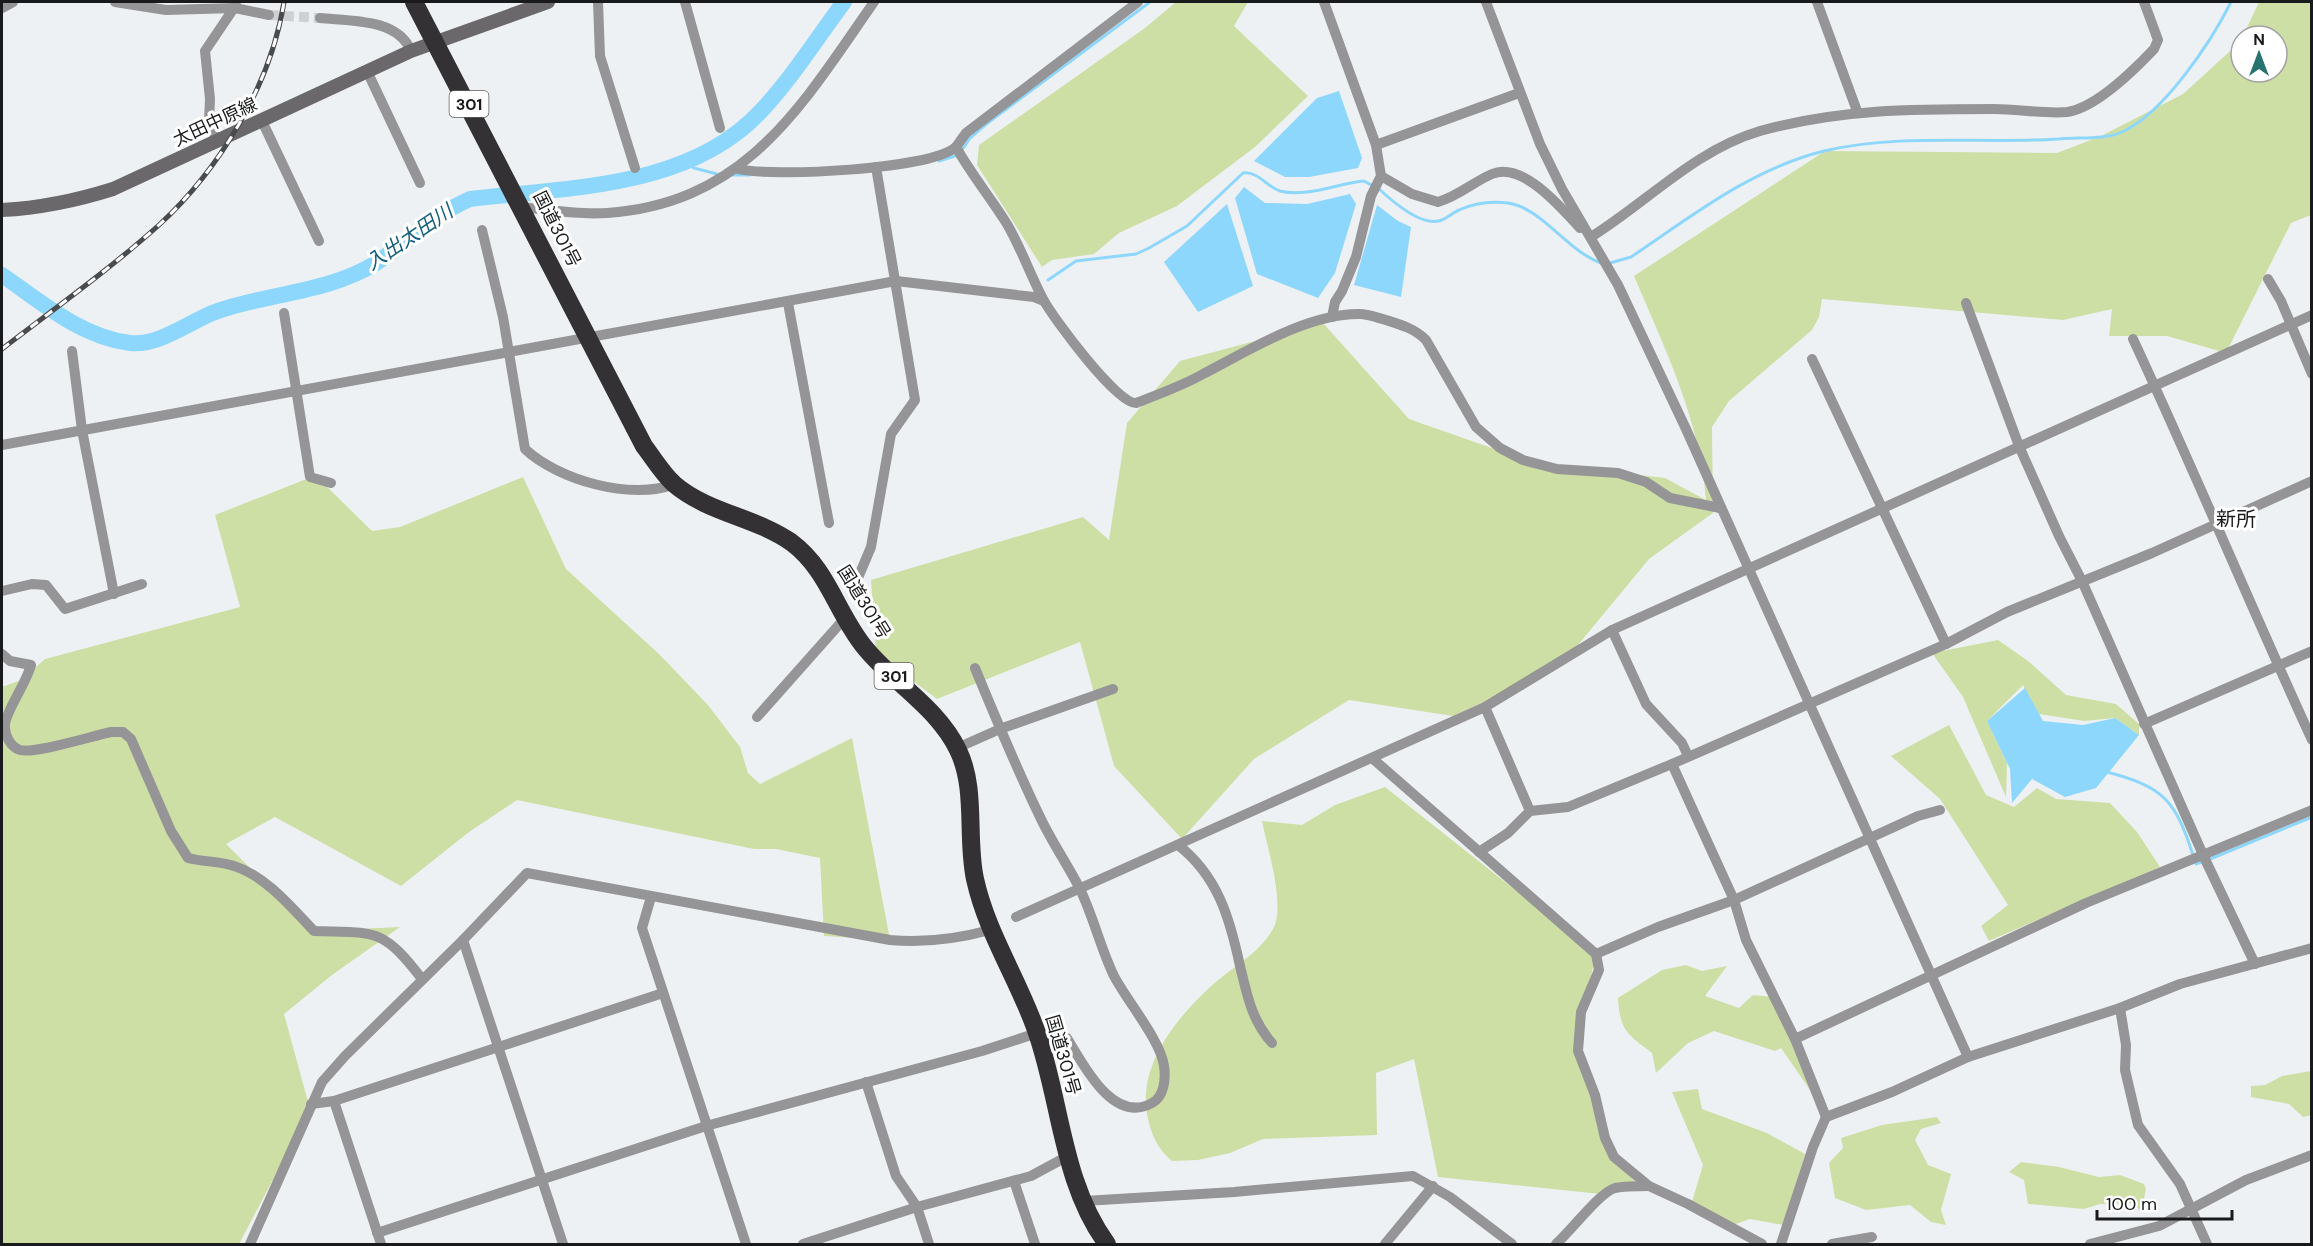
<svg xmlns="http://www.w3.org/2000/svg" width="2313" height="1246" viewBox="0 0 2313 1246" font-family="'DM Sans','Noto Sans JP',sans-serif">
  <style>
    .green { fill: #cedfa5 }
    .water { fill: #8ed7fc }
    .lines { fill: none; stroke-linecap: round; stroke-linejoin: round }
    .stream { stroke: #8ed7fc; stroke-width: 3 }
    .river { stroke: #8ed7fc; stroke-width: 16 }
    .street-tunnel { stroke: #ced1d3; stroke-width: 10; stroke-dasharray: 10 5; stroke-linecap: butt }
    .street { stroke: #959496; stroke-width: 10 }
    .secondary { stroke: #6a686a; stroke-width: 14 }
    .highway { stroke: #333133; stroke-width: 18 }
    .rail-casing { stroke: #4a4b4d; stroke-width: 5 }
    .rail { stroke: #fff; stroke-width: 3; stroke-dasharray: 9; stroke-linecap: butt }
    .labels { text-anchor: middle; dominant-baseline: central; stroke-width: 6; stroke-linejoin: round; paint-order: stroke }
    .shield { fill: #fff; stroke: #5e5f5f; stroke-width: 1.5 }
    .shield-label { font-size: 16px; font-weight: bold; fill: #191a1b }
    .street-label { font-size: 18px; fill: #191a1b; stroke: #fff }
    .water-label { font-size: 20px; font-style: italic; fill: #125e7c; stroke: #fff }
    .neighbourhood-label { font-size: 20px; fill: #191a1b; stroke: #fff }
  </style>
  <rect width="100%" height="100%" fill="#eef1f4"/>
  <g class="green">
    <polygon points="1176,2 1248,2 1234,26 1308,96 1255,147 1177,206 1119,233 1094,254 1052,260 1042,267 977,165 979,145 1145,28"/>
    <path d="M2259 2H2311V215L2291 223 2226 353 2167 336H2109L2112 309 2063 320 1822 299 1819 317 1812 330 1729 401 1712 427 1713 513 1649 559 1559 668 1453 716 1349 700 1254 759 1182 839 1114 766 1080 642 937 699 876 653 871 580 1083 517 1109 540 1127 423 1180 361 1323 323 1409 419 1532 462 1665 478 1706 500C1700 420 1665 349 1634 276L1825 151 2057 153 2101 136 2183 94 2241 41V72H2277V36H2243Z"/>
    <polygon points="523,477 566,569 659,654 708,705 740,747 748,773 760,784 852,738 890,940 824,936 820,858 776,849 754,849 517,800 469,832 401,886 275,817 226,844 314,931 400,927 332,975 284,1014 310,1109 239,1244 2,1244 2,687 21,680 45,659 240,607 215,515 309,478 322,482 372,531 400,527"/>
    <polygon points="1998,640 2028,661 2066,695 2116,704 2139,724 2139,735 2115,718 2084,721 2039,714 2023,685 1987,721 2007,763 2006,797 1963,697 1932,653"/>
    <polygon points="1949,725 1986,795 2014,807 2037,788 2056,799 2110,803 2137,832 2160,867 1989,941 1981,926 2008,905 1940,799 1891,756"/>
    <path d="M1385 787 1596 954 1577 1039 1611 1151 1638 1186 1600 1194 1438 1177 1414 1059 1376 1073 1377 1135 1263 1139 1230 1153 1198 1160 1172 1161C1155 1147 1148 1127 1146 1105 1143 1060 1177 1018 1209 988 1230 968 1258 955 1273 929 1286 906 1267 847 1262 821L1302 825 1335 805Z"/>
    <path d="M1686 965 1702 971 1727 966 1705 996 1739 1008 1753 995 1774 997 1817 1100 1781 1048 1775 1051 1714 1031 1688 1043 1656 1073 1652 1053C1627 1034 1620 1031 1618 998L1662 970Z"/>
    <polygon points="2311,1071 2311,1115 2303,1117 2289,1104 2251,1097 2251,1086 2265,1085 2282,1076"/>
    <polygon points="1698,1089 1702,1109 1767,1133 1805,1154 1783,1225 1750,1219 1733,1225 1691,1205 1703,1165 1672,1092"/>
    <polygon points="1937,1117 1941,1123 1921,1129 1915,1140 1928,1165 1951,1174 1941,1210 1946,1225 1931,1222 1910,1205 1866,1210 1835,1198 1829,1163 1843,1148 1841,1138 1882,1125"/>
    <polygon points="2021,1162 2059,1167 2099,1177 2120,1175 2144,1184 2146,1189 2141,1212 2133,1203 2100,1204 2084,1209 2028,1204 2024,1180 2009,1172"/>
  </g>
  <g class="water">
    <polygon points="1339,91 1362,158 1358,168 1309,177 1285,177 1254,161 1317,98"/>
    <polygon points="1244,187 1265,203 1307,204 1350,194 1356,204 1335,273 1318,298 1257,274 1235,198"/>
    <polygon points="1227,204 1253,286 1198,312 1164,262"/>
    <polygon points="1377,205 1398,221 1411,227 1401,297 1354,285"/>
    <polygon points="2025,688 2043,721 2083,725 2115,718 2139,735 2096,788 2065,797 2032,779 2012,803 2010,769 1987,721"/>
  </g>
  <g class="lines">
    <g class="stream">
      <polyline points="962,150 970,138 985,125 1150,2"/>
      <polyline points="939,161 958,155"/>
      <polyline points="685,163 694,168 717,174"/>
      <polyline points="730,175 750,175"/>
      <path d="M1379 189C1392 201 1420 225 1438 221 1445 220 1452 213 1459 210 1474 203 1492 201 1508 203 1542 208 1567 251 1601 263"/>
      <path d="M1610 263 1631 257C1692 216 1751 169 1824 151 1900 133 1982 144 2059 139 2079 137 2104 140 2122 132 2164 113 2211 42 2231 2"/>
      <path d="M1048 280 1076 261 1136 254 1149 248 1187 226 1243 173C1258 171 1267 187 1280 191 1306 198 1339 183 1364 181L1373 186"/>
      <path d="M2107 772C2164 787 2175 800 2193 855"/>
      <polyline points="2195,861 2196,864 2210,859 2312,817"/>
    </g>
    <path class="river" d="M2 275C41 302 81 337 130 343 159 346 189 322 215 312 267 293 328 293 376 263 408 242 435 214 470 199 568 187 689 189 761 111 792 78 817 38 844 2"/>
    <polyline class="street-tunnel" points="269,15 320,18"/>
    <g class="street">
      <polyline points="115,2 166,10 235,8 269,15"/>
      <polyline points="598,2 600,56 635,168"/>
      <polyline points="685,2 720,128"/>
      <polyline points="1324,2 1376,145 1381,176 1371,196 1356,257 1342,291 1335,302 1332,317"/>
      <polyline points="1486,2 1540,144 1562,189 1618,285 1686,429 1968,1057"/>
      <polyline points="1817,2 1857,111"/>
      <polyline points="2,8 13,2"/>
      <path d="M320 18C349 21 398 18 411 51"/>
      <polyline points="367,71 420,183"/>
      <polyline points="262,121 319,241"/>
      <polyline points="217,142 209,121 210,99 205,51 236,5"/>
      <polyline points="1376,145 1519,93"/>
      <polyline points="956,147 966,133 1138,2"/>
      <path d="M738 169C773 177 929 170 956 147 971 174 991 198 1007 224 1021 248 1030 274 1043 299 1053 318 1117 404 1136 403 1159 394 1182 386 1203 374 1248 351 1308 313 1360 314 1368 314 1378 318 1386 320 1402 325 1415 329 1426 340L1476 427 1500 448 1523 460 1557 469 1618 473 1646 482 1670 498 1720 508"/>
      <path d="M1381 176 1412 194 1438 202C1459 196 1473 182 1492 174 1523 161 1562 209 1580 228"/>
      <path d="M521 207C549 210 579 215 607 213 747 203 802 105 874 2"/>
      <path d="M482 230 503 317 525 449C558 480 632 501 674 484"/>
      <path d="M1591 237C1646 203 1695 150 1760 131 1839 109 1913 109 1994 109 2018 109 2044 114 2067 112 2096 108 2135 69 2154 49L2158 40 2144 2"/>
      <polyline points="2268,279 2281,301 2312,374"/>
      <polyline points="788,303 829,523"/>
      <polyline points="1966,303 2019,446 2059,536 2082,581 2204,857 2255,964"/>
      <polyline points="284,313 310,477 331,483"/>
      <path d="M2133 339C2195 472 2251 607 2312 740"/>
      <polyline points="72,351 82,430 114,594"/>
      <polyline points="1812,359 1946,644"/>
      <polyline points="2,445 896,281 1034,297 1044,301"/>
      <polyline points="2,591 32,584 46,585 65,609 142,584"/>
      <polyline points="852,592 871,547 891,434 915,400 876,167"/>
      <polyline points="1612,630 1646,704 1682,743 1688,756"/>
      <path d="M2 654 10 661 31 665C26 684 7 709 5 724 4 734 10 747 20 750 35 754 92 736 111 732H123L131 739 171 831 188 858C203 862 220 861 234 866 266 876 292 908 314 931 376 933 382 927 422 979"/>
      <polyline points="1485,707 1530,811"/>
      <polyline points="757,717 845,618"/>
      <polyline points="2144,724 2312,651"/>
      <polyline points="957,748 1000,729 1113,689"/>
      <polyline points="1372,758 1596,954 1599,970 1581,1012 1578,1051 1595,1095 1605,1138 1614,1157 1649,1186 1688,1204 1762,1244"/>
      <polyline points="1672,764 1734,900 1746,940 1795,1039 1826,1117 1892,1092 1968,1057 2120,1008 2180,984 2312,948"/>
      <path d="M1178 845C1218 876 1230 919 1240 966 1247 995 1252 1021 1272 1043"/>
      <polyline points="1479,852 1508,833 1530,811 1568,807 1672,764 1946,644 2007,612 2152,553 2312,481"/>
      <polyline points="651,897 642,928 746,1244"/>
      <polyline points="1016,917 1485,707 1612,630 2312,315"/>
      <polyline points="463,940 563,1244"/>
      <polyline points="1596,954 1658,927 1734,900 1918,816 1940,810"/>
      <polyline points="2120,1008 2126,1045 2125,1070 2138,1125 2180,1184 2207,1244"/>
      <polyline points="1795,1039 2086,903 2312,810"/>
      <polyline points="866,1082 896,1176 917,1207 929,1244"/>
      <polyline points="334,1101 381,1244"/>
      <polyline points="311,1104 334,1101 663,993"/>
      <polyline points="1014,1181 1035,1244"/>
      <polyline points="1084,1201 1234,1192 1413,1176 1450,1197 1512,1244"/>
      <path d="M377 1233 706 1126 982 1051 1037 1033 1067 1038C1083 1064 1113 1125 1152 1103 1164 1097 1166 1079 1164 1066 1161 1041 1127 1001 1114 976 1100 947 1093 915 1079 887 1067 864 1052 842 1041 819 1017 770 996 719 975 668"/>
      <path d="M250 1244 322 1082 345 1056 463 940 527 873 890 940C923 943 957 939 990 930"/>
      <polyline points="803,1244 917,1207 1031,1176 1068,1156"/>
      <polyline points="1385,1244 1433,1186"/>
      <path d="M1556 1244C1571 1231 1600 1192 1615 1188 1625 1186 1638 1186 1649 1186"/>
      <polyline points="1781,1244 1813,1147 1826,1117"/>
      <polyline points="1832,1244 1872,1237"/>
      <polyline points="2090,1244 2159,1226 2246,1180 2312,1155"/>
    </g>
    <path class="secondary" d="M2 210C41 208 75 201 113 189L411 51 548 2"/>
    <path class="highway" d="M414 2 644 446C654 459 662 473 674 484 708 513 755 517 791 542 829 570 837 615 866 649 895 684 938 708 958 750 977 789 966 837 975 879 987 934 1019 980 1037 1033 1061 1102 1062 1183 1107 1244"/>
    <g class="rail-casing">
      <path id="rail" d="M2 349C54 309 110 269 159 225 220 169 271 84 284 2"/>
    </g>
    <use href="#rail" class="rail"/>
  </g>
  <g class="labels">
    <g class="shield">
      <rect x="449.5" y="91" width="39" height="26" rx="4.5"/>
      <rect x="874.5" y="663" width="39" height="26" rx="4.5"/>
    </g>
    <g class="shield-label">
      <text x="469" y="104">301</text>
      <text x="894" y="676">301</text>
    </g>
    <g class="street-label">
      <text transform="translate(215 122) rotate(-25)">太田中原線</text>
      <text transform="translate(557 229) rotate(63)">国道301号</text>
      <text transform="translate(864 602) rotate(58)">国道301号</text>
      <text transform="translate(1063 1055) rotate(74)">国道301号</text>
    </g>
    <g class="water-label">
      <text transform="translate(409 237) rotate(-34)">入出太田川</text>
    </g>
    <g class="neighbourhood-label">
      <text x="2236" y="519">新所</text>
    </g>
  </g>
  <rect width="2313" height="1246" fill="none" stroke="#191a1b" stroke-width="6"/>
  <g transform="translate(2259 54)"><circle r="28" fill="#ffffff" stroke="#a3a3a4" stroke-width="1.5"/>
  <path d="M0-4.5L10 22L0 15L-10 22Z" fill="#28726f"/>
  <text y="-9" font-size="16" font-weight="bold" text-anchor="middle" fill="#191a1b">N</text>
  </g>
  <path d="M2097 1210v9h135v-9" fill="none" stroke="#191a1b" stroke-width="3"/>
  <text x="2106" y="1210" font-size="18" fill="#191a1b" stroke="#ffffff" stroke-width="4.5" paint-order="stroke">100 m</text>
</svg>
